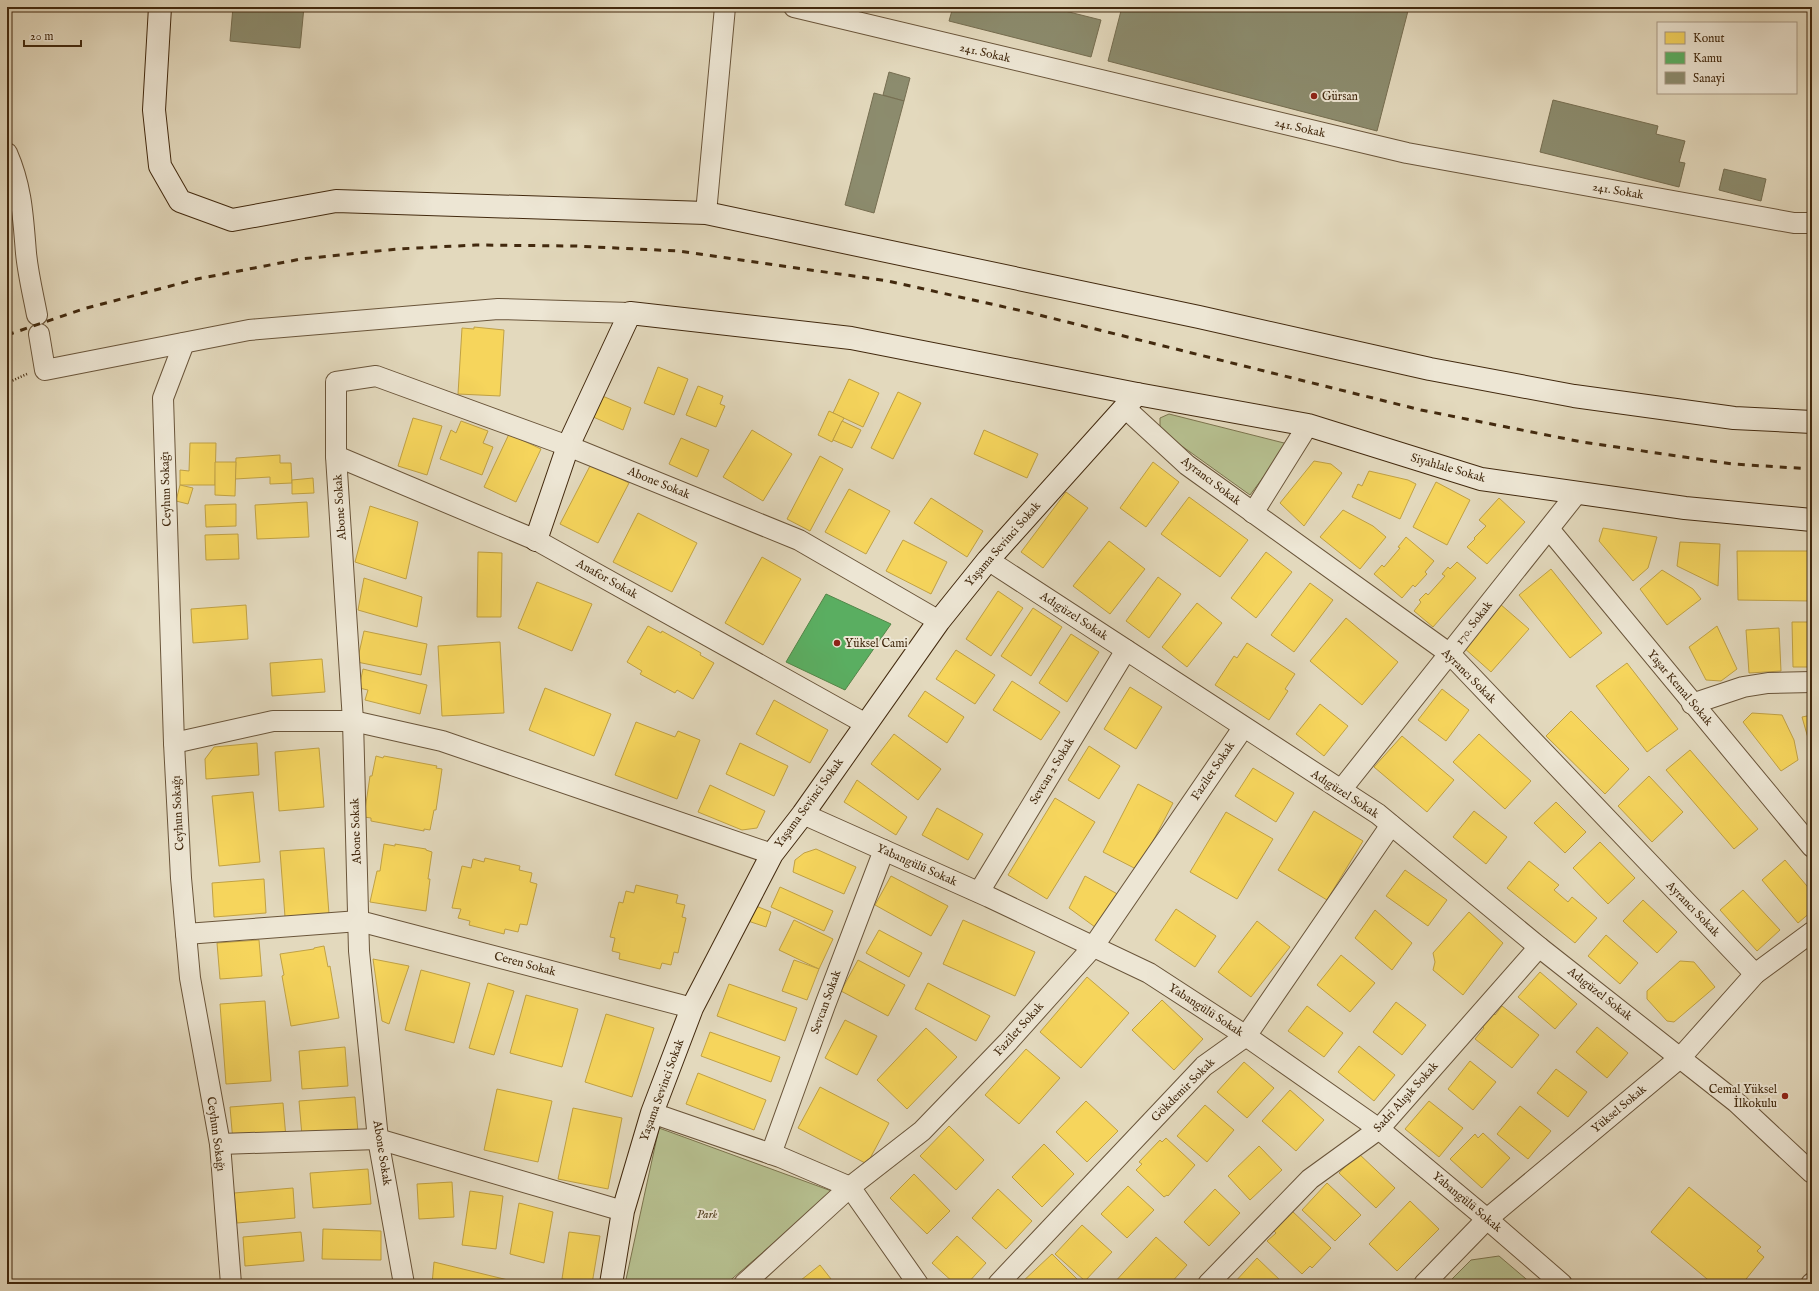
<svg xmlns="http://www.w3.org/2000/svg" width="1819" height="1291" viewBox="0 0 1819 1291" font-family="'IM FELL English',serif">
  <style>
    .green { fill: #b6bf8f; stroke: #7c744e }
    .homes { fill: #f6d55c; stroke: #c0a145 }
    .public { fill: #5aae61; stroke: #538648 }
    .industry { fill: #8c8c6e; stroke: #766e51 }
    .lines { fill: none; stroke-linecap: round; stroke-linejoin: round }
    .street-casing { stroke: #6a553a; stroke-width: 22 }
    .secondary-casing { stroke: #42290e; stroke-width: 24 }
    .path { stroke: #42290e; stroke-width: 2.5; stroke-dasharray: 1 2; stroke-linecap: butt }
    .street { stroke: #ede6d4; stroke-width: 20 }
    .secondary { stroke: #ede6d4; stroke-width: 22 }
    .rail { stroke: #42290e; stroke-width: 3; stroke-dasharray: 7 7; stroke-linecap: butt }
    .poi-dot { fill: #8f2418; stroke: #ede6d4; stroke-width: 1.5 }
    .labels { text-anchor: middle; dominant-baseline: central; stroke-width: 4; stroke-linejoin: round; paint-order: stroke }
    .street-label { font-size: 12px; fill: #42290e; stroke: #ede6d4 }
    .poi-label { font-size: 12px; fill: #42290e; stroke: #ede6d4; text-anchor: start }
    .park-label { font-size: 12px; font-style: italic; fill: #594728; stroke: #ede6d4 }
  </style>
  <rect width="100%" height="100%" fill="#e3d9bd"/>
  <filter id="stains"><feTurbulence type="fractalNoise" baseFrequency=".005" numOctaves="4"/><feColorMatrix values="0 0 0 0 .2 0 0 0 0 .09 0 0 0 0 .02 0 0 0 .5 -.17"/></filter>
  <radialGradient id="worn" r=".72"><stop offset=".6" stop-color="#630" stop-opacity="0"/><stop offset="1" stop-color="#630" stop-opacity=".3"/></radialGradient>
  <g class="green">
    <polygon points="1169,414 1288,444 1250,495 1172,439 1160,426 1160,418"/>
    <polygon points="659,1128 837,1193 775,1242 726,1284 625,1284"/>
    <polygon points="1499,1256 1532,1284 1447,1284 1471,1260"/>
  </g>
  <g class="homes">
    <polygon points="474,327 504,330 500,396 458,394 462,328 474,329"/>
    <polygon points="658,367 688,379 674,415 644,403"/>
    <polygon points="849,379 879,393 863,427 833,413"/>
    <polygon points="698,386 723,396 720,404 725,406 716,427 686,415"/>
    <polygon points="898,392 921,403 893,459 871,448"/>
    <polygon points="600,395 631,408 623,430 591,416"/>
    <polygon points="829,411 844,418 832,442 818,435"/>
    <polygon points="413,418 442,426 427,475 398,466"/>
    <polygon points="461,421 488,431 483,443 493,447 482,475 440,459 451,430 456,433"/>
    <polygon points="842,421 861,430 852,448 833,440"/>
    <polygon points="752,430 792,454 763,501 723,477"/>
    <polygon points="984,430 1038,454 1027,478 974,454"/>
    <polygon points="509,434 541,449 516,502 484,487"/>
    <polygon points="681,438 709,450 697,477 669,464"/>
    <polygon points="190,443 216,443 215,485 180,485 180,470 189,471"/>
    <polygon points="280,455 280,463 291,463 292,483 270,484 270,477 235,479 236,458"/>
    <polygon points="820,456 843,469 810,531 787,519"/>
    <polygon points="1314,461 1331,464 1342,473 1304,526 1280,503"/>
    <polygon points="215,462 236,462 235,496 215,495"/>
    <polygon points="1153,462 1179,482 1146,527 1120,508"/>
    <polygon points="591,464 629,483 598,543 560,524"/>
    <polygon points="1369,471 1408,480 1416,484 1400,519 1352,497 1358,484 1362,486"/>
    <polygon points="313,478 314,493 292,494 292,480"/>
    <polygon points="1436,482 1470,500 1447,545 1413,527"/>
    <polygon points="180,485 193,488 188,504 176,501"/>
    <polygon points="849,489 890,511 866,554 825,532"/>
    <polygon points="1066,492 1088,508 1043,568 1021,552"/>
    <polygon points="1189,497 1248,540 1220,577 1161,534"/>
    <polygon points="931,498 983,531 967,557 914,523"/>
    <polygon points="1499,498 1525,522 1487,564 1467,547 1475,539 1474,538 1486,526 1479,520"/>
    <polygon points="307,502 309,537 257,539 255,505"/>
    <polygon points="236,504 236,526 206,527 205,505"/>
    <polygon points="370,506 418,522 406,579 355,562"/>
    <polygon points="1343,510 1373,526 1386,537 1360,569 1320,537"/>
    <polygon points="638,513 697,543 672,592 613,562"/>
    <polygon points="1603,528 1657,537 1648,568 1633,581 1599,541"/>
    <polygon points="238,534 239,559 206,560 205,535"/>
    <polygon points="1406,537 1434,561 1425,572 1427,574 1415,587 1413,585 1402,598 1374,574 1382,565 1384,567 1400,548 1398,547"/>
    <polygon points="903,540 947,562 931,594 886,571"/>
    <polygon points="1109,541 1145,569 1110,614 1073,586"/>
    <polygon points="1680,542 1720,544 1718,586 1677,566"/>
    <polygon points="1737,551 1812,551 1812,601 1738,600"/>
    <polygon points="478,552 502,553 501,617 477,617"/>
    <polygon points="1266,552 1292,572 1256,618 1231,598"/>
    <polygon points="762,557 801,579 763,645 725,623"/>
    <polygon points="1457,562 1476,578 1433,627 1414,611 1421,602 1419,600 1426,593 1428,595 1445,576 1442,574 1448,567 1450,569"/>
    <polygon points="1551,569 1602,633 1570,658 1519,595"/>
    <polygon points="1662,570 1693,589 1701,599 1667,625 1640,589"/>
    <polygon points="1158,577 1181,594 1149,638 1126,621"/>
    <polygon points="364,578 422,597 417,627 358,610"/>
    <polygon points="537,582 592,604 572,651 518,628"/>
    <polygon points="1310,583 1333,600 1294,652 1271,635"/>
    <polygon points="998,591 1023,608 991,656 966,639"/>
    <polygon points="1197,603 1222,623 1187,667 1162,647"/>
    <polygon points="1500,604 1529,629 1491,672 1463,647"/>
    <polygon points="246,605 248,639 193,643 191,609"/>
    <polygon points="1033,608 1062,627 1031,676 1001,656"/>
    <polygon points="1346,618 1398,662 1362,705 1310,661"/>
    <polygon points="1792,622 1812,622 1812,667 1793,667"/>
    <polygon points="648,626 661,633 662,631 701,653 700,655 714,663 693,699 677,690 675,693 640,674 642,671 627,662"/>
    <polygon points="1717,626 1737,669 1721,681 1706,680 1689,647"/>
    <polygon points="1779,628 1781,671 1749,673 1746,630"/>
    <polygon points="364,631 427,644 421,675 357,662"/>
    <polygon points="1071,634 1099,652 1067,702 1039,683"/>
    <polygon points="500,642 504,713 442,716 438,646"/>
    <polygon points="1247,643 1295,674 1285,689 1288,691 1269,720 1215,685 1234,656 1237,658"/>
    <polygon points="956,650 995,675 975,704 936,679"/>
    <polygon points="322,659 325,692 272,696 270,663"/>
    <polygon points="1627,663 1678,729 1647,752 1596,686"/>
    <polygon points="363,669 427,685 420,714 365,700 368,690 359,688"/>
    <polygon points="1012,681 1060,712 1041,740 993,710"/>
    <polygon points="1130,687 1162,707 1136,749 1104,729"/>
    <polygon points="545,688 611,714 594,756 529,730"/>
    <polygon points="1442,689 1469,710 1446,741 1418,720"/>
    <polygon points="925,691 964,717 947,743 908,716"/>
    <polygon points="774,700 828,730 810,763 756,734"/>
    <polygon points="1320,704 1348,726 1324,756 1296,734"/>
    <polygon points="1571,711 1629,769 1605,794 1546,736"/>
    <polygon points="1752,713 1782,715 1794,740 1798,760 1781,771 1743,722"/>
    <polygon points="1812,715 1812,752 1802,717"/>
    <polygon points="636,722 675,737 678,731 700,740 677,799 615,775"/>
    <polygon points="894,734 941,769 918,800 871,764"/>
    <polygon points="1479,734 1531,781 1505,809 1453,762"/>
    <polygon points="1402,736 1454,780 1427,812 1374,767"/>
    <polygon points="257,743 259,775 206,779 205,759 214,747"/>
    <polygon points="740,743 788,766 774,796 726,774"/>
    <polygon points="1089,746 1120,766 1099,799 1068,780"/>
    <polygon points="319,748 324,807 279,811 275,752"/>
    <polygon points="1690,750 1758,829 1734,849 1666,770"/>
    <polygon points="376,756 383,758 384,756 437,766 436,768 442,769 436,810 434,810 430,830 424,829 424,831 371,821 371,818 364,817 370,776 372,776"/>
    <polygon points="1253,768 1294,793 1276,822 1235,796"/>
    <polygon points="1649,776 1683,812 1652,842 1618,806"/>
    <polygon points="857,780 907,817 896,835 844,802"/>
    <polygon points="1138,784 1173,803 1138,870 1103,852"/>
    <polygon points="710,785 765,811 757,828 742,830 698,812"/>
    <polygon points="253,792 260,862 219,866 212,796"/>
    <polygon points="1055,798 1095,822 1047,899 1008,875"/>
    <polygon points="1556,802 1586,832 1565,853 1534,823"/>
    <polygon points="937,808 983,834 968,860 922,835"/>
    <polygon points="1314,811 1363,841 1327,900 1278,870"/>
    <polygon points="1474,811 1507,837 1486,864 1453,837"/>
    <polygon points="1226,812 1273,839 1237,899 1190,872"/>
    <polygon points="1600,842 1635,878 1608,904 1573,868"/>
    <polygon points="384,844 395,846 395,844 426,849 426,850 432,852 428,879 430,879 426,911 370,902 377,871 380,871"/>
    <polygon points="324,848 329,914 285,917 280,851"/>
    <polygon points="816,849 856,867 844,894 793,872 795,860 804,853"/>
    <polygon points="485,858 520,866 519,870 532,873 530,882 537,884 527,925 520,924 518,932 505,929 504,934 469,925 470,921 458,918 461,909 452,908 462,866 471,868 473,859 484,862"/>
    <polygon points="1785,860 1812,892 1812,911 1798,923 1762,880"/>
    <polygon points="1529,861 1559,885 1554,890 1568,902 1572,897 1597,918 1575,943 1507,888"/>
    <polygon points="1405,870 1447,900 1428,926 1386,896"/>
    <polygon points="891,876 948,906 931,936 875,905"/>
    <polygon points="1085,876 1121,896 1095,927 1069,908"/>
    <polygon points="264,879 266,913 214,917 212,883"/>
    <polygon points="636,885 678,895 676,903 685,905 682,917 686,918 678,953 674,952 671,965 662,963 660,969 619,959 620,953 612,951 615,938 610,937 619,902 623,903 626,891 634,893"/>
    <polygon points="780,887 833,911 824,931 771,907"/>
    <polygon points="1743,890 1780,930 1757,951 1720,910"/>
    <polygon points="1643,900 1677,932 1657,953 1623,921"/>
    <polygon points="751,904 771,912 766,927 745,920"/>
    <polygon points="1176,909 1216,936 1195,967 1155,940"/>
    <polygon points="1375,910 1412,943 1392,970 1355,938"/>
    <polygon points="1469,912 1503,943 1463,995 1433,970 1435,962 1433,953"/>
    <polygon points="794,920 833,939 819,969 779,950"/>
    <polygon points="963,920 1035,952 1015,996 943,964"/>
    <polygon points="1257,921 1290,947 1251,997 1218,972"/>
    <polygon points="879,930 922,953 909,977 866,953"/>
    <polygon points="1606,935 1638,963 1620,984 1588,956"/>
    <polygon points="259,940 262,976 220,979 217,943"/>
    <polygon points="324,946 328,967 330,966 339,1018 291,1026 282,976 284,975 280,954 314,949 314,948"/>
    <polygon points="1341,955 1375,983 1350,1012 1317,985"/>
    <polygon points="373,959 409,966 389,1024 382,1021"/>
    <polygon points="794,960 819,969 807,1000 782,991"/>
    <polygon points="858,960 905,985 888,1016 841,991"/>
    <polygon points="1680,961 1694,962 1715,987 1674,1022 1667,1021 1647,999 1647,991"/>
    <polygon points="421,970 470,983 454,1043 405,1030"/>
    <polygon points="1540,972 1577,1004 1555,1029 1518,997"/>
    <polygon points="1087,977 1129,1013 1081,1068 1040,1032"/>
    <polygon points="488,983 514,991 494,1055 469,1048"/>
    <polygon points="928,983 990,1016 976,1041 915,1009"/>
    <polygon points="729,984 797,1008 785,1041 717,1016"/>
    <polygon points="526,995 578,1009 562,1067 510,1053"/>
    <polygon points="1162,1000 1203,1039 1174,1070 1132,1030"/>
    <polygon points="265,1001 271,1081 226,1084 220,1004"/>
    <polygon points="1396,1002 1426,1025 1402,1055 1373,1032"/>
    <polygon points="1307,1006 1343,1033 1324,1057 1288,1031"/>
    <polygon points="1502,1006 1539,1035 1512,1068 1475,1039 1484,1028 1482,1026 1493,1013 1495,1015"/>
    <polygon points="606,1014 654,1028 632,1097 585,1082"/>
    <polygon points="845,1020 877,1036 857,1075 825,1058"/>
    <polygon points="1597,1027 1628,1053 1607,1078 1576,1052"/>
    <polygon points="926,1028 957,1057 907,1109 877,1080"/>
    <polygon points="710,1032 780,1057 771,1082 701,1056"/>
    <polygon points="1359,1046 1395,1075 1374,1101 1338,1072"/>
    <polygon points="345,1047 348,1086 302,1089 299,1051"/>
    <polygon points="1026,1049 1060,1078 1019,1124 985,1095"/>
    <polygon points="1470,1061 1496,1082 1473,1110 1448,1089"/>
    <polygon points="1244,1062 1274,1088 1247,1118 1217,1092"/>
    <polygon points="1556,1069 1587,1092 1568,1117 1537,1093"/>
    <polygon points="698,1073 766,1100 754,1130 686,1104"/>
    <polygon points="820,1087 889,1123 867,1164 798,1128"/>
    <polygon points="497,1089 552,1101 538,1162 484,1150"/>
    <polygon points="1290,1090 1324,1120 1296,1151 1262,1121"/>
    <polygon points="355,1097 358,1132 302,1136 299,1101"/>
    <polygon points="1086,1101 1118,1131 1087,1162 1056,1132"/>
    <polygon points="1429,1101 1463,1128 1439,1157 1405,1129"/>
    <polygon points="283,1103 286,1138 233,1142 230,1107"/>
    <polygon points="1205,1105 1234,1130 1207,1162 1177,1136"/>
    <polygon points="1520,1106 1551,1131 1528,1159 1497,1134"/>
    <polygon points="573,1108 622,1118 608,1189 558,1179"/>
    <polygon points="949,1126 984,1160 956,1190 920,1156"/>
    <polygon points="1483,1133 1510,1158 1482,1188 1450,1159 1475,1134 1478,1138"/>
    <polygon points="1166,1138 1195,1165 1168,1196 1167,1195 1164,1197 1136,1170 1142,1164 1139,1162 1160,1140 1162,1142"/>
    <polygon points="1044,1144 1074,1174 1042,1207 1012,1177"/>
    <polygon points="1259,1146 1282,1170 1250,1200 1228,1176"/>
    <polygon points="1358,1153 1395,1188 1376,1208 1339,1173"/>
    <polygon points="368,1169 371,1204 313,1208 310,1173"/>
    <polygon points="914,1174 950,1211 927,1234 890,1198"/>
    <polygon points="452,1182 454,1217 419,1219 417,1184"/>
    <polygon points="1327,1183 1361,1215 1335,1241 1302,1210"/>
    <polygon points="1128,1186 1154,1210 1127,1238 1101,1214"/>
    <polygon points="1689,1187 1761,1247 1757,1251 1764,1257 1742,1284 1713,1284 1651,1232"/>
    <polygon points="293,1188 295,1218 237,1223 234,1193"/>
    <polygon points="998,1189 1032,1221 1006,1249 972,1218"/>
    <polygon points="1215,1189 1240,1213 1209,1246 1184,1222"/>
    <polygon points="470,1191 503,1196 496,1249 462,1245"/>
    <polygon points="1410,1201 1439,1229 1397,1271 1369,1244"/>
    <polygon points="519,1203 553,1212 544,1263 510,1254"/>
    <polygon points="1292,1211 1331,1248 1312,1268 1310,1266 1302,1274 1267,1241 1276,1233 1273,1230"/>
    <polygon points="1082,1225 1112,1252 1085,1281 1055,1254"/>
    <polygon points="323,1229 381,1231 381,1260 322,1259"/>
    <polygon points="301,1232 304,1261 245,1266 243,1237"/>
    <polygon points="569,1232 600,1236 592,1284 562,1279"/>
    <polygon points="957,1236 986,1263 967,1284 955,1284 932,1263"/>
    <polygon points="1156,1237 1187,1265 1170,1284 1113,1284"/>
    <polygon points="1052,1254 1082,1284 1020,1284"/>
    <polygon points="1257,1258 1282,1282 1281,1284 1234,1283"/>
    <polygon points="434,1262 508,1280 507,1284 432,1284"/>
    <polygon points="820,1265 835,1284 796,1284"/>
  </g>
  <polygon class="public" points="826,594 891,624 845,690 786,662"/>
  <g class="industry">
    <polygon points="233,7 304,7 300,48 230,41"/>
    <polygon points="953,7 1049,7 1101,20 1091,57 949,21"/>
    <polygon points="1122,7 1409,7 1377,131 1108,61"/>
    <polygon points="889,72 910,78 904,101 883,95"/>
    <polygon points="874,93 904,101 874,213 845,205"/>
    <polygon points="1553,100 1658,126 1656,134 1685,141 1679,162 1685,163 1679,187 1540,152"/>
    <polygon points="1724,169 1766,179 1761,201 1719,190"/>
  </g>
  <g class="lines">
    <g class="street-casing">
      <g id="street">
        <polyline points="794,7 1407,153 1794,223 1812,223"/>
        <path d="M7 153C22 187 23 217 26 253 28 274 33 294 37 315"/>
        <polyline points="706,213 725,7"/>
        <polyline points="39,334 45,370 249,330 498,309 630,313"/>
        <polyline points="184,343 163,398 174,743 181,878 190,978 220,1144 231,1284"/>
        <polyline points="1124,407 1187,465 1450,654 1755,974"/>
        <polyline points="336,456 536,540 866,724"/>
        <polyline points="1253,513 1308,425"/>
        <polyline points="1549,529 1812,847"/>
        <polyline points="988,560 1378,814 1539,947 1736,1102 1812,1173"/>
        <polyline points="1692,704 1743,687 1768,683 1812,682"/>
        <polyline points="174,743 273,721 353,721 442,741 772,854"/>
        <polyline points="1341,790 1577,493"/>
        <polyline points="803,814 989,897 1149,973 1246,1036 1379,1129 1487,1219 1562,1284"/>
        <polyline points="979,892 1126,650"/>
        <polyline points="186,934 359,921 692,1008"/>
        <polyline points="652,1113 780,1157 850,1187 918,1284"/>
        <polyline points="220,1144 378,1139 623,1211"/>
        <polyline points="771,1154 825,1005 884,850"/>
        <polyline points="404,1284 378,1139 359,951 353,721 336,456 336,382 376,376 568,446 799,540 939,621"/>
        <polyline points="744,1284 850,1187 922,1131 1008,1042 1093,947 1243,728"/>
        <polyline points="998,1284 1204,1066 1246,1036 1391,825"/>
        <polyline points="1208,1284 1310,1179 1379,1129 1539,947"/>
        <polyline points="1424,1284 1487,1219 1681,1057 1755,974 1812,932"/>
        <polyline points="1811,1284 1812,1283"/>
      </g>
    </g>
    <g class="secondary-casing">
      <g id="secondary">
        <polyline points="160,7 154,110 160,166 180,201 232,220 336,201 706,213 1199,317 1430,369 1574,396 1734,418 1812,422"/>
        <polyline points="536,540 568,446 630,313 851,338 1137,394 1308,425 1481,479 1685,508 1812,520"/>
        <polyline points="611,1284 623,1211 652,1113 692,1008 772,854 803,814 939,621 988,560 1137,394"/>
      </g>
    </g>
    <polyline class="path" points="7,383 27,374"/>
    <use href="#street" class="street"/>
    <use href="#secondary" class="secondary"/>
    <polyline class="rail" points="7,335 83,309 197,279 301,259 397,249 476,245 575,246 678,251 888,281 1027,312 1421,410 1582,442 1732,464 1812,469"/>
  </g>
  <g class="poi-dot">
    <circle cx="1314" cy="96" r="4"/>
    <circle cx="837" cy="643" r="4"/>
    <circle cx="1785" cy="1096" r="4"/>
  </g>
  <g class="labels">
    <g class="street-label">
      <text transform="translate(985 53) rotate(13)">241. Sokak</text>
      <text transform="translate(1300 128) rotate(13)">241. Sokak</text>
      <text transform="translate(1618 191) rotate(10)">241. Sokak</text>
      <text transform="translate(1448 468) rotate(16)">Siyahlale Sokak</text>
      <text transform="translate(1211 481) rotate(37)">Ayrancı Sokak</text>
      <text transform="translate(659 483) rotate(22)">Abone Sokak</text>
      <text transform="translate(166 489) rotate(-92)">Ceyhun Sokağı</text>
      <text transform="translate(340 507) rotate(-94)">Abone Sokak</text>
      <text transform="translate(1003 544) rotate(-49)">Yaşama Sevinci Sokak</text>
      <text transform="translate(607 579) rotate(29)">Anafor Sokak</text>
      <text transform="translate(1074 616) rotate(33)">Adıgüzel Sokak</text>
      <text transform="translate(1474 623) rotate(-52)">170. Sokak</text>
      <text transform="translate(1469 676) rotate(45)">Ayrancı Sokak</text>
      <text transform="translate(1680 688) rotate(50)">Yaşar Kemal Sokak</text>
      <text transform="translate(1052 771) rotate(-59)">Sevcan 2 Sokak</text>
      <text transform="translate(1213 771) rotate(-56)">Fazilet Sokak</text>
      <text transform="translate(1345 794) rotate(33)">Adıgüzel Sokak</text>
      <text transform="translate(809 803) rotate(-54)">Yaşama Sevinci Sokak</text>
      <text transform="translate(178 813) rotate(-93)">Ceyhun Sokağı</text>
      <text transform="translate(356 831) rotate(-92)">Abone Sokak</text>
      <text transform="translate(917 865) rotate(24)">Yabangülü Sokak</text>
      <text transform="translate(1693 909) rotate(46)">Ayrancı Sokak</text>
      <text transform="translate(525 964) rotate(15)">Ceren Sokak</text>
      <text transform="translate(1600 994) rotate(38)">Adıgüzel Sokak</text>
      <text transform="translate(826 1002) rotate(-70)">Sevcan Sokak</text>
      <text transform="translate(1206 1010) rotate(33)">Yabangülü Sokak</text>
      <text transform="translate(1019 1029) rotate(-48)">Fazilet Sokak</text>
      <text transform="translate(662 1090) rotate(-70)">Yaşama Sevinci Sokak</text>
      <text transform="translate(1183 1090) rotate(-45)">Gökdemir Sokak</text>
      <text transform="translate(1406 1097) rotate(-48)">Sadri Alışık Sokak</text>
      <text transform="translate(1619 1109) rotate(-40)">Yüksel Sokak</text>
      <text transform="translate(216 1134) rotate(82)">Ceyhun Sokağı</text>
      <text transform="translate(382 1153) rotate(81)">Abone Sokak</text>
      <text transform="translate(1467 1202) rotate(40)">Yabangülü Sokak</text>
    </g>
    <g class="poi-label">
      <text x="1322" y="96">Gürsan</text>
      <text x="845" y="643">Yüksel Cami</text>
      <text x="1777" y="1089" text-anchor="end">Cemal Yüksel<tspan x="1777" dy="14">İlkokulu</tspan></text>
    </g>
    <g class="park-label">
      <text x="707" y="1214">Park</text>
    </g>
  </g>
  <rect width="1819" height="1291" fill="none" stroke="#e3d9bd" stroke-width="24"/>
  <rect x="8" y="8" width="1803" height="1275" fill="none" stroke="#42290e" stroke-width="2"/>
  <rect x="12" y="12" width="1795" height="1267" fill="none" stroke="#42290e"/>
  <rect x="1657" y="22" width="140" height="72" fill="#ede6d4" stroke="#a99a85"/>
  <rect x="1665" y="32" width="20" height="12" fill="#f6d55c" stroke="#a99a85"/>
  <text x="1693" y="42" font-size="12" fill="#42290e">Konut</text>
  <rect x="1665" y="52" width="20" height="12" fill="#5aae61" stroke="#a99a85"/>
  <text x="1693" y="62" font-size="12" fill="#42290e">Kamu</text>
  <rect x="1665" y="72" width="20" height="12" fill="#8c8c6e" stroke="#a99a85"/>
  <text x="1693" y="82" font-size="12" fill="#42290e">Sanayi</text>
  <path d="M24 40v6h57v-6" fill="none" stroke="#42290e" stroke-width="2"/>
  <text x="30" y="40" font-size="12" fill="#42290e" stroke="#ede6d4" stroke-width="3" paint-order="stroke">20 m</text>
  <rect width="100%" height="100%" filter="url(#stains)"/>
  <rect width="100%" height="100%" fill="url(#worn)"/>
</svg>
